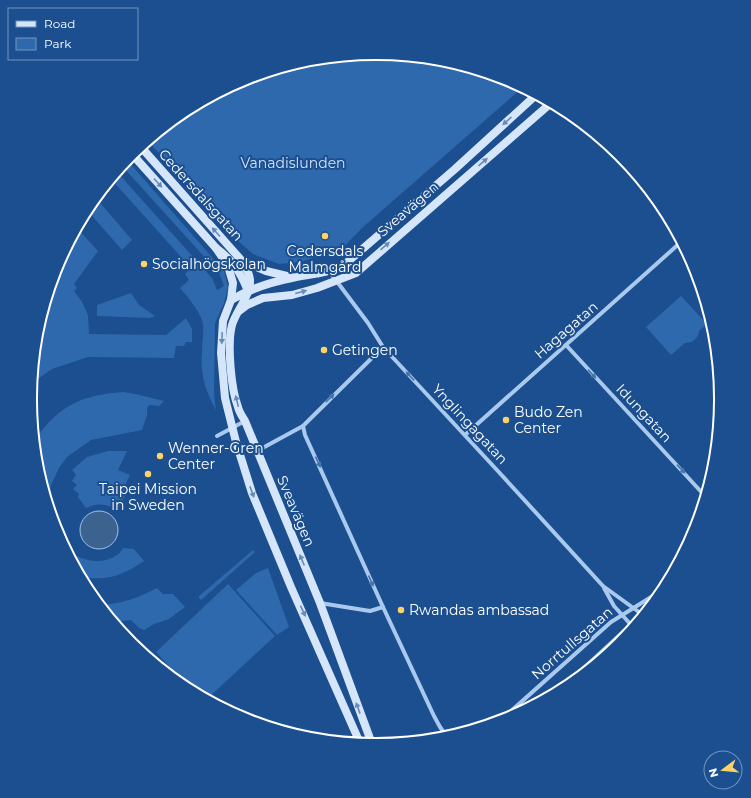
<svg xmlns="http://www.w3.org/2000/svg" width="751" height="798" viewBox="0 0 751 798" font-family="Montserrat,sans-serif">
  <style>
    .green { fill: #2e69ad }
    .water { fill: #3c6290; stroke: #9cc4f0 }
    .lines { fill: none; stroke-linecap: round; stroke-linejoin: round }
    .minor { stroke: #a9c9ee; stroke-width: 4 }
    .secondary { stroke: #d6e6fa; stroke-width: 8 }
    .oneway { fill: #668bba }
    .oneway2 { fill: #4674ac }
    .poi-dot { fill: #ffd166; stroke: #1b4f8f; stroke-width: 1.5 }
    .labels { text-anchor: middle; dominant-baseline: central; stroke-width: 4; stroke-linejoin: round; paint-order: stroke }
    .park-label { font-size: 14px; fill: #cfe3fa; stroke: #1b4f8f }
    .street-label { font-size: 14px; fill: #fff; stroke: #1b4f8f }
    .poi-label { font-size: 14px; fill: #fff; stroke: #1b4f8f; text-anchor: start }
    .rim { fill: none; stroke: #fff; stroke-width: 2 }
  </style>
  <rect width="100%" height="100%" fill="#1b4f8f"/>
  <g class="green">
    <polygon points="376,54 443,60 508,80 522,88 362,228 342,249 300,262 279,264 253,254 231,235 148,141 184,112 243,80 308,60"/>
    <path d="M127 160 224 271 228 287 224 303 215 323 214 394 216 410C205 390 200 374 202 352 202 343 204 333 203 324 202 314 187 296 180 288L189 280 185 274 191 268 111 179 117 172 212 278 217 290 224 286 219 273 122 166Z"/>
    <polygon points="96,198 132,240 122,250 87,210"/>
    <polygon points="77,228 98,251 74,284 77,288 74,291 82,302 88,315 89,334 166,335 186,318 192,329 192,342 186,342 184,346 176,346 174,358 88,357 52,369 31,384 37,331 56,267"/>
    <polygon points="131,293 139,305 155,316 150,318 97,316 97,305"/>
    <polygon points="681,296 707,324 699,331 698,336 692,342 685,343 671,355 646,327"/>
    <path d="M123 392 135 394 164 401 159 406 149 405 147 408V415L142 430 91 440 67 457 59 468 51 485 49 498V507L37 466 34 441C58 406 81 395 123 392Z"/>
    <path d="M108 451H127L118 470 130 475 124 487 128 489 118 510C107 504 99 502 86 508L78 497 79 494 73 489 77 485 72 481 76 475 72 470 87 457Z"/>
    <path d="M63 544C74 560 100 567 117 555 119 554 121 551 123 548L134 549 144 561C122 576 107 581 81 577Z"/>
    <polygon points="253,550 255,552 201,600 198,597"/>
    <polygon points="268,568 289,627 277,635 236,590 256,573"/>
    <polygon points="228,584 275,636 207,699 191,690 156,652"/>
    <path d="M157 588 163 594H173L185 607 169 619 154 624 144 630 139 628 131 620 114 622 100 605C124 603 135 599 157 588Z"/>
  </g>
  <circle class="water" cx="99" cy="530" r="19"/>
  <g class="lines">
    <g class="minor">
      <polyline points="329,271 368,323 383,347 496,469 603,586 643,615"/>
      <polyline points="566,345 705,496"/>
      <polyline points="303,426 305,435 383,607 434,716 440,727 447,737"/>
      <polyline points="465,435 681,242"/>
      <polyline points="217,436 245,421"/>
      <polyline points="257,451 303,426 309,420 383,347"/>
      <polyline points="604,588 614,606 633,627"/>
      <polyline points="320,603 370,611 383,607"/>
      <polyline points="559,691 648,609"/>
      <polyline points="501,720 611,622 664,589"/>
    </g>
    <g class="secondary">
      <path d="M141 147 242 261C245 266 250 274 250 280 251 295 236 311 232 325 227 344 231 389 238 407 239 412 242 416 245 421L320 603 372 744"/>
      <path d="M132 154 216 248C233 261 240 271 248 291"/>
      <polyline points="216,248 228,266 233,283 231,300 223,321 221,353 225,398 236,442 252,493 291,587 360,743"/>
      <polyline points="242,261 266,271 291,277"/>
      <path d="M231 300C250 289 271 282 292 278 310 274 327 274 344 265L455 169 536 95"/>
      <polyline points="239,311 247,305 263,298 292,295 317,288 356,273 551,103"/>
    </g>
  </g>
  <defs><path id="oneway-solid" d="M-6-.8H1V-3.2L6.5 0L1 3.2V.8H-6Z"/></defs>
  <g class="oneway">
    <use href="#oneway-solid" transform="translate(507 121) rotate(138)"/>
    <use href="#oneway-solid" transform="translate(483 162) rotate(-41)"/>
    <use href="#oneway-solid" transform="translate(158 183) rotate(48)"/>
    <use href="#oneway-solid" transform="translate(216 232) rotate(-132)"/>
    <use href="#oneway-solid" transform="translate(385 246) rotate(-41)"/>
    <use href="#oneway-solid" transform="translate(301 292) rotate(-15)"/>
    <use href="#oneway-solid" transform="translate(222 338) rotate(92)"/>
    <use href="#oneway-solid" transform="translate(237 401) rotate(-103)"/>
    <use href="#oneway-solid" transform="translate(252 492) rotate(70)"/>
    <use href="#oneway-solid" transform="translate(302 560) rotate(-113)"/>
    <use href="#oneway-solid" transform="translate(303 611) rotate(65)"/>
    <use href="#oneway-solid" transform="translate(358 708) rotate(-110)"/>
  </g>
  <g class="oneway2">
    <use href="#oneway-solid" transform="translate(592 374) rotate(47)"/>
    <use href="#oneway-solid" transform="translate(410 376) rotate(-133)"/>
    <use href="#oneway-solid" transform="translate(330 398) rotate(-44)"/>
    <use href="#oneway-solid" transform="translate(318 462) rotate(65)"/>
    <use href="#oneway-solid" transform="translate(681 469) rotate(47)"/>
    <use href="#oneway-solid" transform="translate(371 581) rotate(66)"/>
  </g>
  <g class="poi-dot">
    <circle cx="325" cy="236" r="4"/>
    <circle cx="144" cy="264" r="4"/>
    <circle cx="324" cy="350" r="4"/>
    <circle cx="506" cy="420" r="4"/>
    <circle cx="160" cy="456" r="4"/>
    <circle cx="148" cy="474" r="4"/>
    <circle cx="401" cy="610" r="4"/>
  </g>
  <g class="labels">
    <g class="park-label">
      <text x="293" y="163">Vanadislunden</text>
    </g>
    <g class="street-label">
      <text transform="translate(201 195) rotate(48)">Cedersdalsgatan</text>
      <text transform="translate(408 209) rotate(-41)">Sveavägen</text>
      <text transform="translate(566 330) rotate(-41)">Hagagatan</text>
      <text transform="translate(644 413) rotate(47)">Idungatan</text>
      <text transform="translate(470 424) rotate(47)">Ynglingagatan</text>
      <text transform="translate(296 511) rotate(67)">Sveavägen</text>
      <text transform="translate(572 643) rotate(-41)">Norrtullsgatan</text>
    </g>
    <g class="poi-label">
      <text x="325" y="251" text-anchor="middle">Cedersdals<tspan x="325" dy="16">Malmgård</tspan></text>
      <text x="152" y="264">Socialhögskolan</text>
      <text x="332" y="350">Getingen</text>
      <text x="514" y="412">Budo Zen<tspan x="514" dy="16">Center</tspan></text>
      <text x="168" y="448">Wenner-Gren<tspan x="168" dy="16">Center</tspan></text>
      <text x="148" y="489" text-anchor="middle">Taipei Mission<tspan x="148" dy="16">in Sweden</tspan></text>
      <text x="409" y="610">Rwandas ambassad</text>
    </g>
  </g>
  <path d="M0 0H751V798H0ZM375 60H376A338 338 0 0 1 714 398V400A338 338 0 0 1 376 738H375A338 338 0 0 1 37 400V398A338 338 0 0 1 375 60Z" fill="#1b4f8f" fill-rule="evenodd"/>
  <path class="rim" d="M375 60H376A338 338 0 0 1 714 398V400A338 338 0 0 1 376 738H375A338 338 0 0 1 37 400V398A338 338 0 0 1 375 60Z"/>
  <rect x="8" y="8" width="130" height="52" fill="#1b4f8f" stroke="#7695bc"/>
  <rect x="16" y="21" width="20" height="6" fill="#d6e6fa" stroke="#7695bc"/>
  <text x="44" y="28" font-size="12" fill="#ffffff">Road</text>
  <rect x="16" y="38" width="20" height="12" fill="#2e69ad" stroke="#7695bc"/>
  <text x="44" y="48" font-size="12" fill="#ffffff">Park</text>
  <g transform="translate(723 770) rotate(254)"><circle r="19" fill="#1b4f8f" stroke="#7695bc"/>
  <path d="M0-3L7 15L0 10L-7 15Z" fill="#ffd166"/>
  <text y="-6" font-size="11" font-weight="bold" text-anchor="middle" fill="#ffffff">N</text>
  </g>
</svg>
